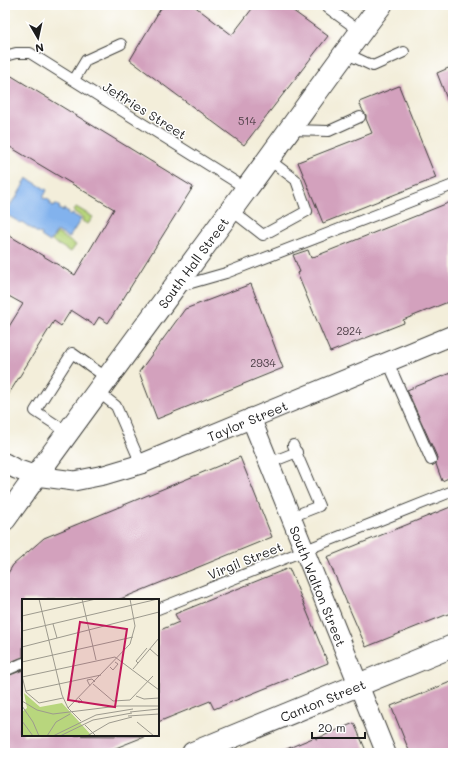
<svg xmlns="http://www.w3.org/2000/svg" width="458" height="758" viewBox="0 0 458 758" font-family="Mali,sans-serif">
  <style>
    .green { fill: #b8d67d; stroke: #6a794c }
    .water { fill: #82b2ed; stroke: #4f6784 }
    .building { fill: #d3a1bd }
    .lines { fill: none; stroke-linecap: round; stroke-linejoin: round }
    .service-casing { stroke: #3c3c38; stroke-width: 12 }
    .minor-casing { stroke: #3c3c38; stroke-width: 21 }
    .tertiary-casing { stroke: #3c3c38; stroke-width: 24 }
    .secondary-casing { stroke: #3c3c38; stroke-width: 24 }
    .service { stroke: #fff; stroke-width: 10 }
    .minor { stroke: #fff; stroke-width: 19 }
    .tertiary { stroke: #fff; stroke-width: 22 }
    .secondary { stroke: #fff; stroke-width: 22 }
    .labels { text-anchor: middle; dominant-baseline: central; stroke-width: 3; stroke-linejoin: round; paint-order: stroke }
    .number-label { font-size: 11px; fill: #4a3d44 }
    .street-label { font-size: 13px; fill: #1c1c1c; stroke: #fff }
    .inset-road { fill: none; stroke: #9d9a8e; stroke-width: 1 }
    .view { fill: #c2185b; fill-opacity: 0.15; stroke: #c2185b; stroke-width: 2 }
    .inset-edge { fill: none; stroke: #1c1c1c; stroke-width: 2 }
  </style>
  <rect width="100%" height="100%" fill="#fff"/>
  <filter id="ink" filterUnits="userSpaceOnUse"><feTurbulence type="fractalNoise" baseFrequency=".025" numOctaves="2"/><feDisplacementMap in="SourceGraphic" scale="8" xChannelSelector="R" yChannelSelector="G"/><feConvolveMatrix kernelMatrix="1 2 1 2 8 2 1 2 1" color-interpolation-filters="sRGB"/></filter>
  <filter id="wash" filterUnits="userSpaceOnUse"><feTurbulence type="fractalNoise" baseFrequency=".012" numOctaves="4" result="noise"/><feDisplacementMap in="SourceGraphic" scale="16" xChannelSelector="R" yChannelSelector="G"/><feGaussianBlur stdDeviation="0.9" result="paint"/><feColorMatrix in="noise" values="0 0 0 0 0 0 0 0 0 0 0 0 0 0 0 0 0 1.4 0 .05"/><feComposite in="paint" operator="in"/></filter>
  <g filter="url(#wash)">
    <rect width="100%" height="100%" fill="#f3eeda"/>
    <g class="green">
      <polygon points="76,207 93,217 88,224 82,221 83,218 73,211"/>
      <polygon points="57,233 76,245 71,252 52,241"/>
    </g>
    <polygon class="water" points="27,178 47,190 43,198 45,199 46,198 51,202 50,204 54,206 55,204 60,207 59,209 63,211 64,209 69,212 68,214 71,216 72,214 81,219 69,238 57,231 50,242 41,236 42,234 40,233 39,234 22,222 21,223 5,214 14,199 15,200"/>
    <g id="blocks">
      <g class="building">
        <polygon points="175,5 193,5 232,35 255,5 285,5 328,36 244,145 130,60 161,8"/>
        <polygon points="453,66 453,112 452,112 437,73"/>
        <polygon points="10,75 193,187 108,323 99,317 94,325 71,310 61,326 54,321 5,400 5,333 23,304 5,294 5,233 75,275 114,209 5,144 5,83"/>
        <polygon points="399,86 436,178 323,223 298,162 372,133 366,119 366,115 363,111 359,102"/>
        <polygon points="453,201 453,300 403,320 404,323 330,352 297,273 300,272 293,255 308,250 311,258"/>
        <polygon points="251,284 283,368 157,419 139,372 185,309"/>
        <polygon points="453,372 453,476 442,481 436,464 437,457 407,390"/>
        <polygon points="240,457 272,537 118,600 23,600 23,657 5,664 5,578 13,565 44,538"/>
        <polygon points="453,506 453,612 366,647 327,557"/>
        <polygon points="289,568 328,663 214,709 210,701 158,722 158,631 179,622 175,614"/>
        <polygon points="23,670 23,735 146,736 103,753 5,753 5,677"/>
        <polygon points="453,681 453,753 410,753 391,706"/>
        <polygon points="354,723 367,753 277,753 315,737 316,739"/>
      </g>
    </g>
  </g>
  <g filter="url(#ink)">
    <use href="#blocks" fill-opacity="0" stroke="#3c3c38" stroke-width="1"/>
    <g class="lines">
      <g class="service-casing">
        <g id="service">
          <polyline points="331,5 328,8 361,32"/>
          <polyline points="345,53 373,66 404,52"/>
          <polyline points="5,56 16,53 30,53 247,189"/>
          <polyline points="74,80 86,60 121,44"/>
          <polyline points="290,130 329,131 360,117"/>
          <polyline points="231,210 263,235 307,211 296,180 268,159"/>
          <polyline points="177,287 226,273 453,185"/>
          <polyline points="388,362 431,460"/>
          <polyline points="97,391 116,406 141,464"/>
          <polyline points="67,432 35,411 72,353 107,378"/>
          <polyline points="269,463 297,452"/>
          <polyline points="291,517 319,506 293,445"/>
          <polyline points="158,609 453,491"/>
          <polyline points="5,671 23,663"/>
        </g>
      </g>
      <g class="minor-casing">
        <g id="minor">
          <path id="s1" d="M251 418 386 753"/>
          <path id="s2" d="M5 463 16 469 36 476 74 481 104 475 141 464 453 335"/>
        </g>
      </g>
      <g class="tertiary-casing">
        <g id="tertiary">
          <path id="s3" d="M5 519C84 409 165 300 245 191 291 129 334 66 381 5"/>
        </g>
      </g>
      <g class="secondary-casing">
        <g id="secondary">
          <path id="s4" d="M193 753 453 646"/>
        </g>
      </g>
      <use href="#service" class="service"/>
      <use href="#minor" class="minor"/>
      <use href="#tertiary" class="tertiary"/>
      <use href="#secondary" class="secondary"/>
    </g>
  </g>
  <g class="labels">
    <g class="number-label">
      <text x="247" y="120">514</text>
      <text x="349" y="330">2924</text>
      <text x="263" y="362">2934</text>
    </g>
    <g class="street-label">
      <text transform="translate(145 110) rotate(32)">Jeffries Street</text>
      <text stroke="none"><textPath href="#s3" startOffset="318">South Hall Street</textPath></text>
      <text stroke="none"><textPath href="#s2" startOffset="256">Taylor Street</textPath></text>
      <text transform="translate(245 560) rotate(-22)">Virgil Street</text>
      <text stroke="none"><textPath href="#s1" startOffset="181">South Walton Street</textPath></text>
      <text stroke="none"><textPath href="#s4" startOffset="140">Canton Street</textPath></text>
    </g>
  </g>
  <g transform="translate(22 599)">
    <rect width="137" height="137" fill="#f3eeda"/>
    <path d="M2 94 18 108 40 104 70 137H0V113L5 109Z" fill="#b8d67d"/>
    <path class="inset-road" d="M17 0 40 96 46 109 59 122M60 0 74 61M0 17 74 0M31 25 35 39M0 32 136 0M0 48 137 13M128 50 137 58M0 63 111 38M116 64 114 62 125 49M88 68 91 71 96 65 93 63M111 70 137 39M0 77 4 93 17 104 41 99M0 78 93 58 137 91M71 85 91 102 108 101 131 77M68 87 65 81 70 80 73 83M4 92 79 76M114 97 122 100 137 99M54 101 57 104 60 102 57 99M0 102 15 111 31 115 96 107H136M0 107 11 123 17 137M46 109 108 45 113 27 108 0M108 113 137 110M106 117 137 115M0 122 11 137M115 123 132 137M63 126 74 137M25 137 34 123 48 115M31 137 74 116 111 110M38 137 71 121 110 114M65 137 87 124 110 118"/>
    <path class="view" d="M58 23 105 30 93 108 46 101Z"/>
    <rect width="137" height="137" class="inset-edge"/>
  </g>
  <rect width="458" height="758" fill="none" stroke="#fff" stroke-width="20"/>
  <g transform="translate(38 38) rotate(171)" stroke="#ffffff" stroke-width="3" paint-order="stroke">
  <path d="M0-3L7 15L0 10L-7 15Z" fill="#1c1c1c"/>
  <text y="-6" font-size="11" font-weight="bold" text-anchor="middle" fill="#1c1c1c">N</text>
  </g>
  <path d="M312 732v6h53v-6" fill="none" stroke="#1c1c1c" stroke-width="2"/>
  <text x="318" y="732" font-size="12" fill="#1c1c1c" stroke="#ffffff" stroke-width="3" paint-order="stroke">20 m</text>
</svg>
